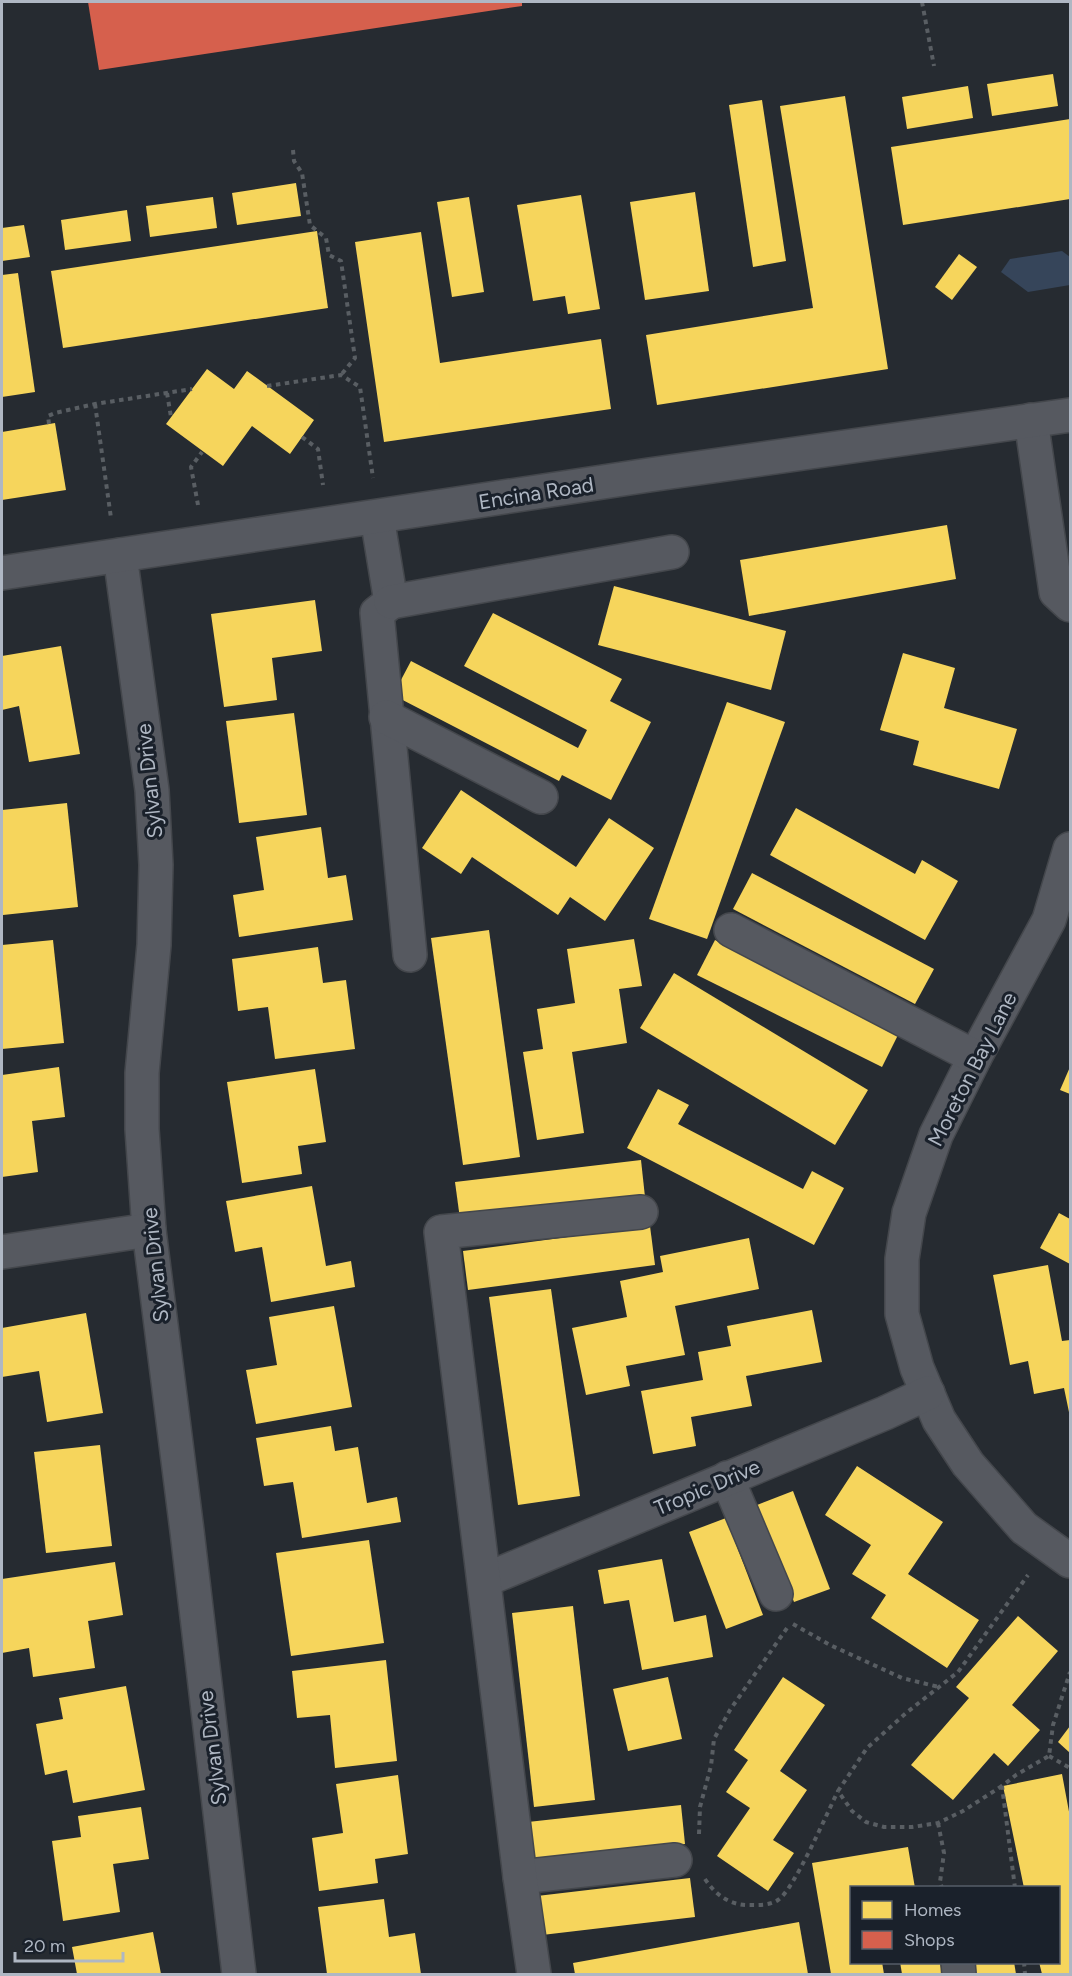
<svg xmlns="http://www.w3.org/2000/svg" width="1072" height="1976" viewBox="0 0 1072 1976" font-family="Figtree,sans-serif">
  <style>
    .water { fill: #36455a }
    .homes { fill: #f6d55c }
    .shops { fill: #d6604d }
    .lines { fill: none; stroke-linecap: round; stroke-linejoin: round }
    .minor-casing { stroke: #44474c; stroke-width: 36 }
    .path { stroke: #595e63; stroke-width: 4; stroke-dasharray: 4.5 4.5; stroke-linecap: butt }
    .minor { stroke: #565960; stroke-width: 33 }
    .labels { text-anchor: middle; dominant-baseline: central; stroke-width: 6; stroke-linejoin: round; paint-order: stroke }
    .street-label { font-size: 21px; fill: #afb7c3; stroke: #1a212b }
  </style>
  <rect width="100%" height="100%" fill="#262b31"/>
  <polygon class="water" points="1062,251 1070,257 1070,285 1028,292 1001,272 1010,259"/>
  <g class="homes">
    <polygon points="1053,74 1058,106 992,116 987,84"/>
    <polygon points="968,86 973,118 907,129 902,97"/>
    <polygon points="845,96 888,369 657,405 646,335 813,308 780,106"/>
    <polygon points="762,100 786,261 753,267 729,105"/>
    <polygon points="1070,119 1070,199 903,225 891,147"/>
    <polygon points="296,183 301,216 237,225 232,193"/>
    <polygon points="695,192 709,291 645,300 630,202"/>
    <polygon points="581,195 600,309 568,314 565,296 533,301 517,205"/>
    <polygon points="213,197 217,228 150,237 146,206"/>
    <polygon points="469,197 484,292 452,297 437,202"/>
    <polygon points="127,210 131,241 65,250 61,220"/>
    <polygon points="24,225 30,257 2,261 2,228"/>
    <polygon points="317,231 328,308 63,348 51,271"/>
    <polygon points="421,232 440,363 601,339 611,409 384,442 355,242"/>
    <polygon points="959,254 977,267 952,300 935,287"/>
    <polygon points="18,273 35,392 2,397 2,275"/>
    <polygon points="207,369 234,389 247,371 314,420 290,454 252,426 223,466 166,424"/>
    <polygon points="55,423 66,490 2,500 2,432"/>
    <polygon points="947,525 956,579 749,616 740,560"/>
    <polygon points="614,586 786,631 771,690 598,645"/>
    <polygon points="315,600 322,651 272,658 277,700 224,707 211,614"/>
    <polygon points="493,613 622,679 610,701 651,722 611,800 562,775 559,781 393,695 411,661 578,748 587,730 464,666"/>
    <polygon points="61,646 80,754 29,762 19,706 2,710 2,656"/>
    <polygon points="903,653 955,668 944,708 1017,729 999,789 913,765 919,741 880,730"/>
    <polygon points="727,702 785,722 707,939 649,919"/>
    <polygon points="294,713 307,815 239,823 226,721"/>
    <polygon points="461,790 576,867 609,818 654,848 605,921 570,897 558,915 472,857 461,874 422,848"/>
    <polygon points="67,803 78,907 3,915 2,810"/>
    <polygon points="796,808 915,874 922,860 958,881 925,940 770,855"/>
    <polygon points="321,827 328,878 346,875 353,920 239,937 233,895 264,890 256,837"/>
    <polygon points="752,873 934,969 915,1004 733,909"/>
    <polygon points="489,930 520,1157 463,1165 431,938"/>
    <polygon points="634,939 642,986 619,989 627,1043 572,1052 584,1133 537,1140 523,1052 543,1049 537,1009 575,1003 567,949"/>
    <polygon points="53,940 64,1043 2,1049 2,945"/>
    <polygon points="715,940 899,1033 882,1067 697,975"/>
    <polygon points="318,947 323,983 346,980 355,1049 275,1059 268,1007 238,1011 232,959"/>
    <polygon points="674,973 868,1090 835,1145 640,1028"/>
    <polygon points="59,1067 65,1117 32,1121 38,1172 2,1177 2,1075"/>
    <polygon points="1070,1067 1070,1094 1060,1090"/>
    <polygon points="315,1069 326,1142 298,1146 302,1174 242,1183 227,1082"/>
    <polygon points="658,1089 689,1105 678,1124 803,1189 812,1171 844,1188 814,1245 627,1148"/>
    <polygon points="641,1160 645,1197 460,1219 455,1182"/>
    <polygon points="312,1186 326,1266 351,1261 355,1287 271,1302 262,1247 235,1252 226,1201"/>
    <polygon points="1059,1213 1070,1219 1070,1264 1040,1248"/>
    <polygon points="650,1226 655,1265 468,1290 463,1251"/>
    <polygon points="749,1238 759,1289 675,1306 685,1355 626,1366 630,1386 586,1395 572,1328 627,1317 620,1281 663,1272 660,1256"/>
    <polygon points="1048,1265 1062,1341 1070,1340 1070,1417 1064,1388 1034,1394 1028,1361 1010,1365 993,1275"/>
    <polygon points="551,1289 580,1496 518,1505 489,1297"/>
    <polygon points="334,1306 352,1407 256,1424 246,1370 277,1365 269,1317"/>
    <polygon points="812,1310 822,1362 746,1376 752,1406 691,1417 696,1446 653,1454 641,1391 703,1380 698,1352 731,1346 727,1326"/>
    <polygon points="86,1313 103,1413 47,1422 39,1371 2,1377 2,1328"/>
    <polygon points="331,1426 335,1451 358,1447 367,1503 397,1497 401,1522 302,1538 293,1482 264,1486 256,1438"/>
    <polygon points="100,1445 112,1546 46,1553 34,1452"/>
    <polygon points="857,1466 943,1522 908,1574 979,1620 947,1668 871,1618 886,1595 852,1574 871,1545 825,1515"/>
    <polygon points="793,1491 830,1589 794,1602 757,1505"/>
    <polygon points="726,1518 763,1615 726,1629 689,1532"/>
    <polygon points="369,1540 384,1643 291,1656 276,1553"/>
    <polygon points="662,1559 674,1622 706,1615 713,1657 642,1670 629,1600 604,1604 598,1570"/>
    <polygon points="115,1562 123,1615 88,1621 95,1668 33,1677 29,1648 2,1653 2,1579"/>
    <polygon points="573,1606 595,1800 534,1807 512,1613"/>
    <polygon points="1018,1616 1058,1651 1012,1705 1040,1730 1008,1766 994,1753 953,1800 911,1765 969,1698 956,1687"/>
    <polygon points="386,1660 397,1761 335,1768 330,1715 297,1718 292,1671"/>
    <polygon points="668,1677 682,1739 628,1751 613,1689"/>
    <polygon points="783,1677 825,1705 780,1771 807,1790 773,1840 794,1853 768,1891 717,1856 750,1808 726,1792 748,1760 734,1750"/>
    <polygon points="126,1686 145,1790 73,1803 67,1770 45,1775 36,1724 63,1719 59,1698"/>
    <polygon points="1070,1726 1070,1753 1058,1742"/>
    <polygon points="1062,1774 1070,1817 1070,1974 1042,1974 1039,1962 1058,1962 1058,1888 1024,1888 1003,1786"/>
    <polygon points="398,1775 408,1854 375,1859 378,1883 319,1891 312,1838 343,1833 336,1784"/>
    <polygon points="681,1805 685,1844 533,1862 528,1822"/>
    <polygon points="141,1807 149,1859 113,1864 120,1912 63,1921 52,1841 81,1837 78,1816"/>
    <polygon points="908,1847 915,1888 852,1888 852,1962 882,1962 884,1974 831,1974 812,1863"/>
    <polygon points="690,1878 695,1917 542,1935 537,1896"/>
    <polygon points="384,1899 389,1937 415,1933 421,1974 327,1974 318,1907"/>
    <polygon points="799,1922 808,1974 575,1974 573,1963"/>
    <polygon points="153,1932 161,1974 77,1974 72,1947"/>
    <polygon points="900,1962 940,1962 942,1974 902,1974"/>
    <polygon points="974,1962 1014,1962 1016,1974 976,1974"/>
  </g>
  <polygon class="shops" points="88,2 522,2 522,6 99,70"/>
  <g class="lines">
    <g class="minor-casing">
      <g id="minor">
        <polyline points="1031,420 1056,592 1070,605"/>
        <polyline points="377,517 391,602 377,613 410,955"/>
        <polyline points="120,555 152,790 156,865 154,945 142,1073 142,1129 149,1230 187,1531 239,1974"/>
        <polyline points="2,573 649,475 1070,415"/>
        <polyline points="391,602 672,552"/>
        <polyline points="386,717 541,797"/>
        <polyline points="1070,849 1049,920 975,1057 936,1135 909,1213 902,1259 902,1314 917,1368 939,1420 968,1464 1024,1528 1070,1561"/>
        <polyline points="731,930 975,1057"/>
        <polyline points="2,1252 149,1230"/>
        <polyline points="727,1478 776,1594"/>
        <polyline points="485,1580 885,1413 928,1393"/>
        <polyline points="520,1877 675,1860"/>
        <polyline points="958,1962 959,1974"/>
        <polyline points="534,1974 520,1877 441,1232 641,1212"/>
      </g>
    </g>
    <g class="path">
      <polyline points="922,2 934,66"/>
      <polyline points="293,150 294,161 302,173 310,225 326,238 329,255 341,261 355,358 341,375"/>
      <polyline points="267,386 341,375 360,387 373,478"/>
      <polyline points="167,393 171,417"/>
      <polyline points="95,404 111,518"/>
      <polyline points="49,424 48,416 55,413 95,404 192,389"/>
      <polyline points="302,437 318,449 323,485"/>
      <polyline points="198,505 191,467 202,452"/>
      <polyline points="793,1624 830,1645 902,1678 939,1687"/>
      <polyline points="1049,1756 1070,1768"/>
      <polyline points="1002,1786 963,1811 938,1823 912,1827 884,1827 866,1822 852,1811 838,1791 867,1748 906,1713 958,1672 1028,1575"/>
      <polyline points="938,1823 944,1853 940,1882 942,1888"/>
      <polyline points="699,1834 700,1807 711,1766 714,1739 730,1710 787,1628"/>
      <path d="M705 1879C715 1894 728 1904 746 1905 757 1905 769 1906 778 1900 794 1890 828 1811 838 1791"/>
      <polyline points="1015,1888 1002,1786 1016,1775 1049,1756 1053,1725 1070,1672"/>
      <polyline points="1024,1962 1025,1974"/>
    </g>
    <use href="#minor" class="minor"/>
  </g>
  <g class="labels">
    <g class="street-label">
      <text transform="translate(536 493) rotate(-9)">Encina Road</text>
      <text transform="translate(149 781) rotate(-96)">Sylvan Drive</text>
      <text transform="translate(972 1069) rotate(-63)">Moreton Bay Lane</text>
      <text transform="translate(155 1265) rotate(-96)">Sylvan Drive</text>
      <text transform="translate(707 1487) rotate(-23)">Tropic Drive</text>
      <text transform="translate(212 1748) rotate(-97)">Sylvan Drive</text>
    </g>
  </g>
  <rect width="1072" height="1976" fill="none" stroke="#afb7c3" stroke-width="6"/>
  <rect x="850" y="1886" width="210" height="78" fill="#1a212b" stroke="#565d68" stroke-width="1.5"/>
  <rect x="862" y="1901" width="30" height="18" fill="#f6d55c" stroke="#565d68" stroke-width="1.5"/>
  <text x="904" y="1916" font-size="18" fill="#afb7c3">Homes</text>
  <rect x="862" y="1931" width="30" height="18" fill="#d6604d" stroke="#565d68" stroke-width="1.5"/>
  <text x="904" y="1946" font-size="18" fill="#afb7c3">Shops</text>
  <path d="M15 1952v9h108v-9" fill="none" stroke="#afb7c3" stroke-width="3"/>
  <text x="24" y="1952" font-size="18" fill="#afb7c3" stroke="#1a212b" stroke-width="4.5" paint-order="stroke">20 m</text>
</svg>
